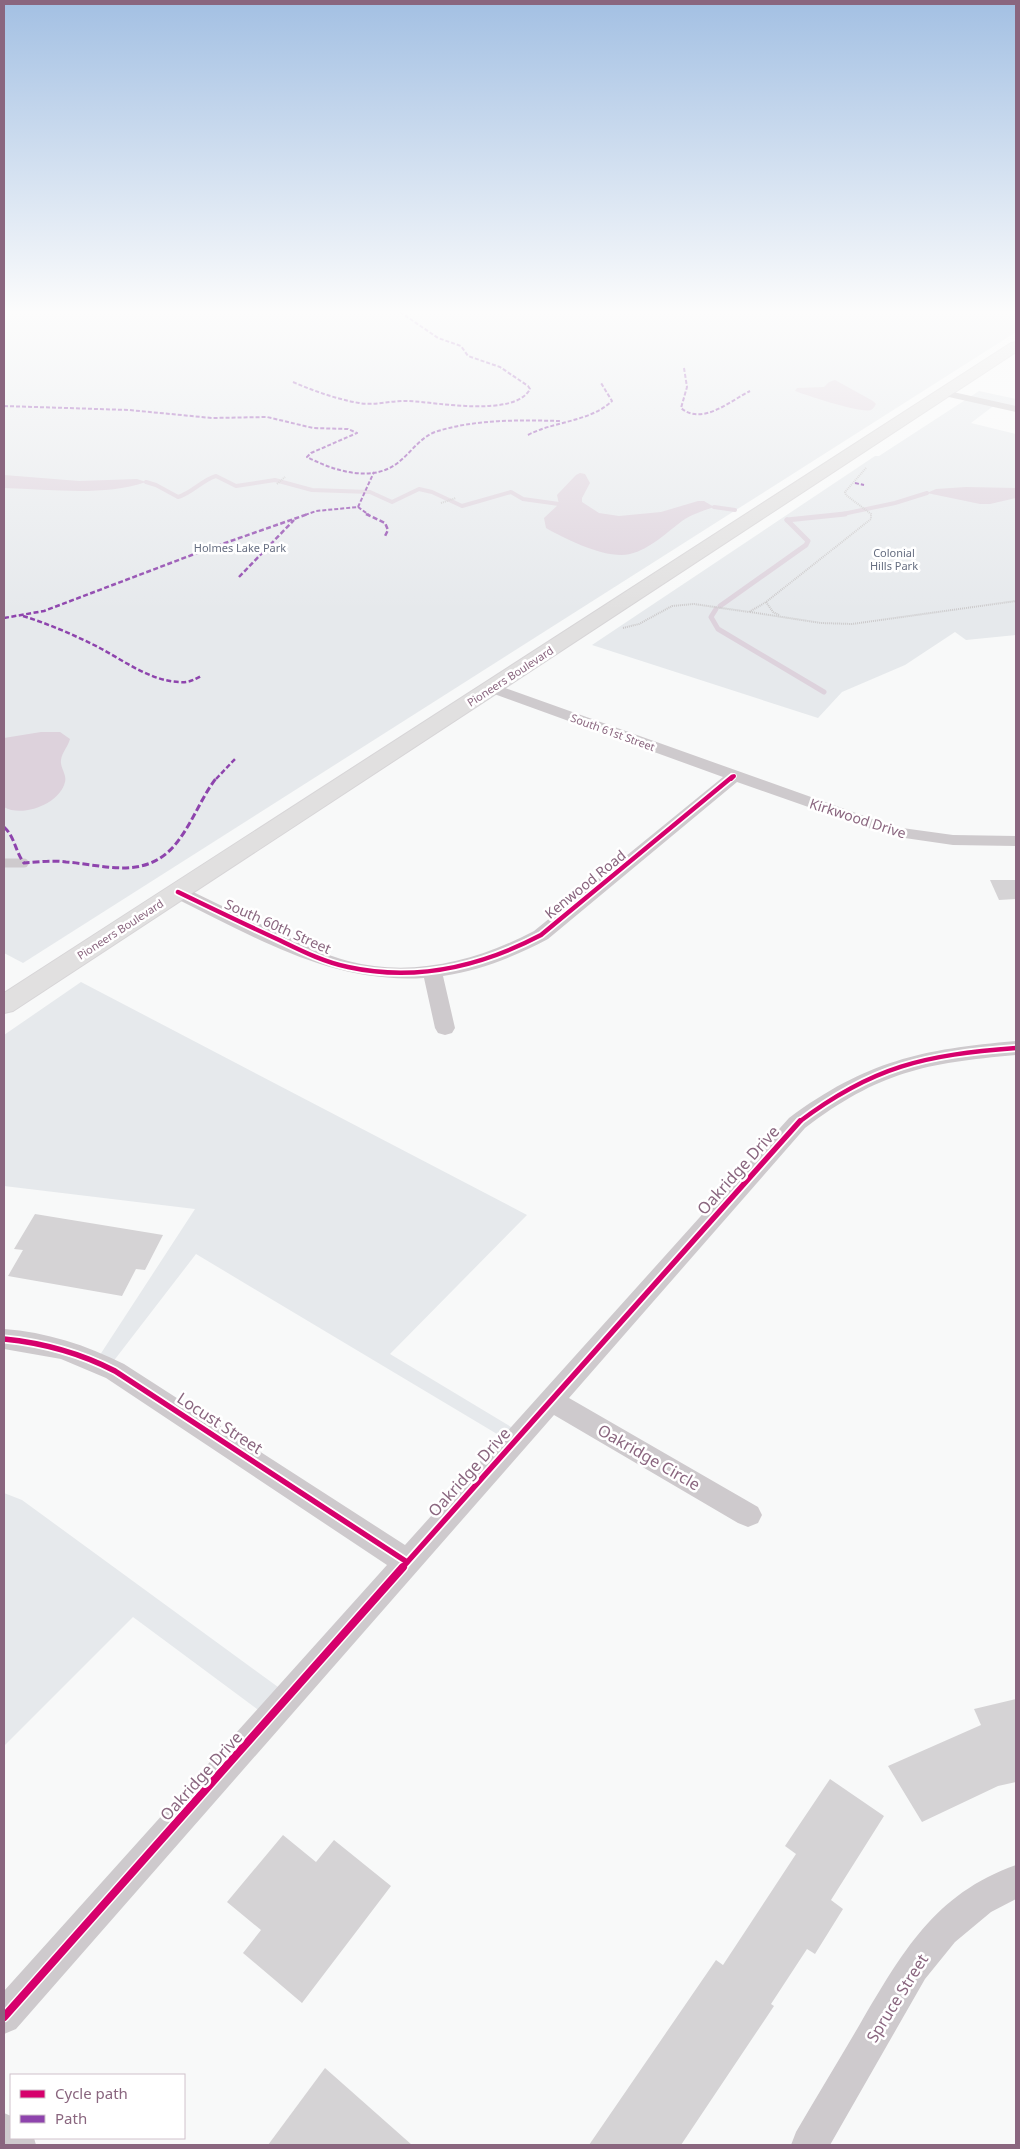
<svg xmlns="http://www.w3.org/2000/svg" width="1020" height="2149" viewBox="0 0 1020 2149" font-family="'Noto Sans',sans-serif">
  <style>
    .green { fill: #e6e9ec }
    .water { fill: #ddd2dc }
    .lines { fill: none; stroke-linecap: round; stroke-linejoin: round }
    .stream-far1 { stroke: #ddd2dc; stroke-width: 4 }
    .stream { stroke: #ddd2dc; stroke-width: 5 }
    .building { fill: #d5d3d5 }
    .secondary-casing { stroke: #d7d5d7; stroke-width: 2 }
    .path { stroke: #cbc9ca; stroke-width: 2; stroke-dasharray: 1 1; stroke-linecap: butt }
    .lane { stroke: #cecacd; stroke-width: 9 }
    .street { fill: #cecacd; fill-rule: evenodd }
    .secondary { fill: #e1e0e0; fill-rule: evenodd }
    .quiet-far2 { stroke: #8e44ad; stroke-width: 2; stroke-dasharray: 4 2; stroke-linecap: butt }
    .quiet-far1 { stroke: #8e44ad; stroke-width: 2.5; stroke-dasharray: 5 2.5; stroke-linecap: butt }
    .quiet { stroke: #8e44ad; stroke-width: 3; stroke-dasharray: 7 3; stroke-linecap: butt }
    .cycleway-far3-casing { stroke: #fff; stroke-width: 5.5 }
    .cycleway-far2-casing { stroke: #fff; stroke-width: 8 }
    .cycleway-far1-casing { stroke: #fff; stroke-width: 9 }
    .cycleway-casing { stroke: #fff; stroke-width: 11 }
    .cycleway-far3 { stroke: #d6006c; stroke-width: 4 }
    .cycleway-far2 { stroke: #d6006c; stroke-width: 4.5 }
    .cycleway-far1 { stroke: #d6006c; stroke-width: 5.5 }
    .cycleway { stroke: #d6006c; stroke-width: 8 }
    .labels { text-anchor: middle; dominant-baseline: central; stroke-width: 5; stroke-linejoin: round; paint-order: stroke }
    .far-park-label { font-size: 11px; fill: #666e81; stroke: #fff }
    .far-street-label { font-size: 11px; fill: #8a667f; stroke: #fff }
    .street-label { font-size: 14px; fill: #8a667f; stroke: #fff }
    .near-street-label { font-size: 16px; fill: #8a667f; stroke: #fff }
  </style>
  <rect width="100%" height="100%" fill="#f8f9f9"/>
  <g class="green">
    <polygon points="4,312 1016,312 1016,332 23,963 4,953"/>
    <polygon points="979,391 1016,399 1016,409 996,404 971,423 1016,434 1016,635 966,640 955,632 905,665 842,692 818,718 592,645 875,456 879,456"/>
    <polygon points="81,982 527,1215 390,1354 521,1433 512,1443 196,1254 109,1367 96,1361 195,1209 4,1186 4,1035"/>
    <polygon points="4,1493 22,1500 289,1695 269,1718 133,1617 4,1746"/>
  </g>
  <g class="water">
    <path d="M835 380 873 401 876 404C874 407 874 408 871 410 862 414 806 395 795 391L797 388 824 387 829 382Z"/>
    <path d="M580 473 585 474 590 483 582 498V502L599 513 619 516 661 512 698 501H704L714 507C703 511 692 514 682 521 666 533 650 549 630 554 608 560 565 539 546 528L544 518 559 504 557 495 576 475Z"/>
    <path d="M4 475 79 481 137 479 146 482C101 497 50 489 4 488Z"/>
    <polygon points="966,487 1016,488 1016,498 990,504 980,504 927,493 936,489"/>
    <path d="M41 732H60L70 739C68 747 62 752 61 760 60 768 67 774 65 782 60 804 22 818 4 807V738Z"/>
  </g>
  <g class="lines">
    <g class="stream-far1">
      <path d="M146 482 156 485 178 497C192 493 202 480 216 476L236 486 275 480 312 490 370 492 392 502 419 489 432 492 462 506 511 492 523 499 559 504"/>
      <polyline points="714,507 735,510"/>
      <polyline points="838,515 895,503 927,493"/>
    </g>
    <g class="stream">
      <polyline points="787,520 845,514"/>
      <polyline points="720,606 806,545 808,541 787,520"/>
      <polyline points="716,609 711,617 718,629 824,692"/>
    </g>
  </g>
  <g class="building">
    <polygon points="990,880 1016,880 1016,899 999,900"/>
    <polygon points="35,1214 163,1235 145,1270 136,1269 122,1296 8,1276 23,1250 14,1249"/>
    <polygon points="1016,1699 1016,1782 998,1786 922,1822 888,1766 981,1725 974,1709"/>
    <polygon points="830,1779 884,1816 831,1900 843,1909 815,1954 807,1949 771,2004 774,2006 681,2145 589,2145 716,1960 723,1965 796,1854 785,1846"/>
    <polygon points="283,1835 316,1862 334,1840 391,1886 302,2003 243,1953 261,1930 227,1902"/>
    <polygon points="325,2068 412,2145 268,2145"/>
  </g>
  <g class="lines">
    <g class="secondary-casing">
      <polygon id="secondary" points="1016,342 1016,352 13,1011 4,1013 4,993 1011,343"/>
    </g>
    <g class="path">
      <polyline points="277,484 285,477"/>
      <polyline points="441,503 456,498"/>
      <polyline points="766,602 773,612 779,615"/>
      <polyline points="750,612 821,623 852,624 1016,601"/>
      <polyline points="623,628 639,624 672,606 694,604 749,612 766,602 871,519 871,514 846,495 845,492 866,468"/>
    </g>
    <polyline class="lane" points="4,863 24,863"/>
    <g class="street">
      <polygon points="944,390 1016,406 1016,412 940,395 938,393 940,391"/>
      <path d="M491 683 895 827 953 835 1016 836V846L953 845 891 836 737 782 548 939C514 957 481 970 443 976L455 1028 452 1033 445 1035 438 1033 435 1028 424 978C329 984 253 936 171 896L169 892 171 888 178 886 185 888C218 904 251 920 284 935 305 945 325 955 348 961 412 978 477 961 534 931L723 777 486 691 483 688 486 685Z"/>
      <path d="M1016 1041V1055C925 1063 879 1072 805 1128L569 1398 758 1507 762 1515 758 1523 748 1527 738 1523 554 1415 16 2029 4 2034V1991L387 1565 106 1378 61 1359 4 1349V1329C46 1332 86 1345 124 1364L405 1545 789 1118C866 1061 922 1049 1016 1041Z"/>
      <path d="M1016 1865V1899L991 1912 955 1942 925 1979 830 2145H791L796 2132C817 2096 839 2060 860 2024 902 1953 934 1894 1016 1865Z"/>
      <polygon points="4,2113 11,2116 11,2138 34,2138 36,2145 4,2145"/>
    </g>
    <use href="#secondary" class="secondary"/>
    <g class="quiet-far2">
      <path d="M684 368 687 387 681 408C702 426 730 401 750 391"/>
      <path d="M293 382C314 391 336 399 359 403 375 406 392 400 409 401 435 402 515 418 530 389L528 386 500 367 468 356 461 346 438 338 400 312"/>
      <path d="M4 406 129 410 212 418 267 417 313 428 348 429 357 433 311 453 307 457C334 471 374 484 400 461 412 451 420 438 435 432 474 419 520 420 560 421"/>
      <path d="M528 435C554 421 590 422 612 401L601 383"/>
      <polyline points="855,483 864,485"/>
      <polyline points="358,507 369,515"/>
      <polyline points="358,507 374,472"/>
      <polyline points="305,515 316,511 358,507"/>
    </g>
    <g class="quiet-far1">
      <polyline points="366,514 385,523 388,530 385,536"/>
      <polyline points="239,577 294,520"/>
      <path d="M23 616C49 624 74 635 98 647 123 660 150 681 179 682 188 683 194 680 201 676"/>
      <polyline points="4,618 44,611 205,550 308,514"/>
      <polyline points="216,779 235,759"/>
    </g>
    <path class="quiet" d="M4 827C15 837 15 851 24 863 38 862 52 860 66 862 105 865 144 880 174 846 192 825 200 799 217 777"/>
    <g class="cycleway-far3-casing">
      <polyline id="cycleway-far3" points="731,779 734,776"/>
    </g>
    <g class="cycleway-far2-casing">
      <g id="cycleway-far2">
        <path d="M178 892C211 908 244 924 277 939 300 950 323 962 348 967 416 982 480 967 541 935L732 777"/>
        <path d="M799 1122C873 1066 925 1055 1016 1048"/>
      </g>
    </g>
    <g class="cycleway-far1-casing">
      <g id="cycleway-far1">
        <path d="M4 1339C44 1343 80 1353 115 1371L407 1562"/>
        <polyline points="402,1568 800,1121"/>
      </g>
    </g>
    <g class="cycleway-casing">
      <polyline id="cycleway" points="4,2017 403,1567"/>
    </g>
    <use href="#cycleway-far3" class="cycleway-far3"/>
    <use href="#cycleway-far2" class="cycleway-far2"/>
    <use href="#cycleway-far1" class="cycleway-far1"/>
    <use href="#cycleway" class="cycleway"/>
  </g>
  <linearGradient id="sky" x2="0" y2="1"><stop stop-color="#a3c0e3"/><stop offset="0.51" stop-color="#fcfcfc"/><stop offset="1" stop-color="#fcfcfc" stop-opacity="0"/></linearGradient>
  <rect width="1020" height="612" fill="url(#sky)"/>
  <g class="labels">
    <g class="far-park-label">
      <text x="240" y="547">Holmes Lake Park</text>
      <text x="894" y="552">Colonial<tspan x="894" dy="13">Hills Park</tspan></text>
    </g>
    <g class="far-street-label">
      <text transform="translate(510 676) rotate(-33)">Pioneers Boulevard</text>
      <text transform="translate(613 732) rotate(20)">South 61st Street</text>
      <text transform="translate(120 929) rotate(-33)">Pioneers Boulevard</text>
    </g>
    <g class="street-label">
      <text transform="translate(858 818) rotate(18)">Kirkwood Drive</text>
      <text transform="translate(585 884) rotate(-39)">Kenwood Road</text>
      <text transform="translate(278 926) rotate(24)">South 60th Street</text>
    </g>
    <g class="near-street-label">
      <text transform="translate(738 1170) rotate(-48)">Oakridge Drive</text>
      <text transform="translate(220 1423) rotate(33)">Locust Street</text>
      <text transform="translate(649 1457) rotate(30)">Oakridge Circle</text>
      <text transform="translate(469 1472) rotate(-48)">Oakridge Drive</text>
      <text transform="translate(201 1776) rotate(-48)">Oakridge Drive</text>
      <text transform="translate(897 1998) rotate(-58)">Spruce Street</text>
    </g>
  </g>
  <rect width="1020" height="2149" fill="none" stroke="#8a667f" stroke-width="10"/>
  <rect x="10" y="2074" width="175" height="65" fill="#ffffff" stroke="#d0c2cc"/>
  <rect x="20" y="2090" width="25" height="8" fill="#d6006c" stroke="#d0c2cc"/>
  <text x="55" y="2099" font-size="15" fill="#8a667f">Cycle path</text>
  <rect x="20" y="2115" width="25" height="8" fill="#8e44ad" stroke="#d0c2cc"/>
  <text x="55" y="2124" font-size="15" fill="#8a667f">Path</text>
</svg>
